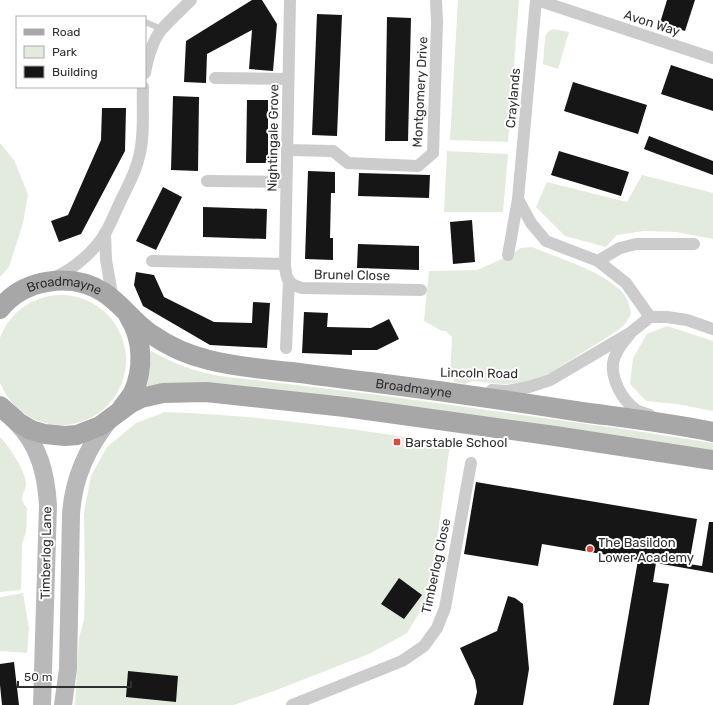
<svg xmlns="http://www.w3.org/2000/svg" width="713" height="705" viewBox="0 0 713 705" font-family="Rubik,sans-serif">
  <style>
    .green { fill: #e3ebde }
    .building { fill: #161616 }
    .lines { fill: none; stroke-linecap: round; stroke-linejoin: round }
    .service { stroke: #ccc; stroke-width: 6 }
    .minor { stroke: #ccc; stroke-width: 12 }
    .secondary { stroke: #b9b9b9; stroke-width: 18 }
    .primary { stroke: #a7a7a7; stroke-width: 20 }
    .poi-dot { fill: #da4b3d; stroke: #fff; stroke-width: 1.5 }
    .labels { text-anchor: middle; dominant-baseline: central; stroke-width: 4; stroke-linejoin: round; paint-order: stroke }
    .street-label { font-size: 13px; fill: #2f2f2f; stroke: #fff }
    .poi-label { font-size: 13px; fill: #2f2f2f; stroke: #fff; text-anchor: start }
  </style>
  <rect width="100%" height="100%" fill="#fff"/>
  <g class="green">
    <polygon points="458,0 519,0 508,142 450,140"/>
    <path d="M554 29 569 32 558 69 543 64 545 38C546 33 549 30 554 29Z"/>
    <polygon points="0,143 14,160 28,194 23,223 9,267 0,277"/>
    <polygon points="447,151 508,154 503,212 444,212"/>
    <polygon points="642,175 713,193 713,239 676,232 644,231 617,235 606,247 565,236 536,207 547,182 627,202"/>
    <path d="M532 247C560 259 597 269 619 289 627 296 630 305 631 314L625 324 617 331 550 373 524 383 503 384 472 381 465 384 454 382V378H450L452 337 446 331H442L424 321 429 271 477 270 513 254 520 248Z"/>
    <circle cx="61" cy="360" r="65"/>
    <polygon points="667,326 713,341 713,411 677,404 646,401 630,384 633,358 647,334"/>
    <path d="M151 351C175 364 192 371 220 376L379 395 630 430 713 443V454L146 387 150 370Z"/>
    <path d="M165 412C261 415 355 429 450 444L437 540 425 603 407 633 371 653 274 691 234 705H75L79 638 84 620 85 588 84 512 91 476 107 447 136 423Z"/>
    <path d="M0 437C9 446 26 471 26 484 25 495 17 496 27 508L26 532 22 544 21 590 0 592Z"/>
    <polygon points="23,593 29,628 27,653 0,651 0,597"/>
  </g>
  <g class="building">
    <polygon points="252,0 262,0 277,24 273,71 249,69 252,30 207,54 206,83 184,82 186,41"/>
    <polygon points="667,0 695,0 685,31 660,23"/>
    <polygon points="317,14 342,15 337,136 312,135"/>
    <polygon points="387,17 411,18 408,141 385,141"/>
    <polygon points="671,65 713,79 713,111 661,94"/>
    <polygon points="573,82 647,105 638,134 564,111"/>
    <polygon points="173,96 199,97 198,171 171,170"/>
    <polygon points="247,100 268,100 268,163 246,163"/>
    <polygon points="102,108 126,108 125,151 81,234 59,242 51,221 68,215 101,140"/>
    <polygon points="649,136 713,161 713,175 644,149"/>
    <polygon points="559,151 629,172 621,196 551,175"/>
    <polygon points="308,171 335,172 335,193 331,193 330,238 333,238 333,260 305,259"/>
    <polygon points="359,173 430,175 429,198 358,196"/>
    <polygon points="163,187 182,197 156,250 136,241"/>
    <polygon points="203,207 267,209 266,239 203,237"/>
    <polygon points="472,220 475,262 453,264 450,222"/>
    <polygon points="358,244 419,246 419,270 357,268"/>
    <polygon points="136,272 154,275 164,297 214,322 252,323 253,302 270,303 267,348 210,345 143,306 134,285"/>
    <polygon points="304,312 328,313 327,327 371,328 389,319 399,339 377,350 352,350 352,355 302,353"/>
    <polygon points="476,482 697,519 689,564 702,566 709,522 713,522 713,573 656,563 653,582 669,584 649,705 613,705 638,560 542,544 538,566 464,554"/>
    <polygon points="399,578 422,595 404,619 381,604"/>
    <polygon points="508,596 515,598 523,604 529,669 523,705 474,705 477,692 475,680 460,648 497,631"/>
    <polygon points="14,662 19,705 2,705 0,685 0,664"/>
    <polygon points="128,671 178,676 176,702 126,697"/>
  </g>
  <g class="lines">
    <polyline class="service" points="145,22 162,29"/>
    <g class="minor">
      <path d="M290 0 285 264C286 279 287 284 302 288L421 290"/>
      <polyline points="536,0 518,199 531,223 546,241 598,261 626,283 650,317"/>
      <polyline points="537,0 713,58"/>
      <path d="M145 73C148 57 152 41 162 29 171 19 182 9 191 0"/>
      <polyline points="215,78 288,79"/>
      <polyline points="287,150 333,151 348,163 418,166 433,153 437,22 436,0"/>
      <polyline points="207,181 286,182"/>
      <polyline points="105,233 106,260 113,300"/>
      <polyline points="508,255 518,199"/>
      <polyline points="152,261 285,264"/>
      <polyline points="598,261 620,248 636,244 694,244"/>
      <path d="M54 278C74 268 94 252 106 232 112 221 117 208 123 196 129 184 136 171 139 157 145 135 142 110 143 87"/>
      <path d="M629 335C622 343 615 352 613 363 611 379 622 400 636 410 639 412 646 413 650 415"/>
      <polyline points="286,348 289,280"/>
      <polyline points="492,390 507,391 529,387 550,380 630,333 650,317 667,317 687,320 713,329"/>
      <polyline points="292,705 402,661 424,646 437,628 445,608 471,463"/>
    </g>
    <g class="secondary">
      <path d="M16 422C39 445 46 473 48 505L42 705"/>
      <path d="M63 705 68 669 71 515C73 478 87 448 110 419"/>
    </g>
    <g class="primary">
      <path id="s1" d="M0 309C23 279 71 272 103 292 121 303 133 322 151 334 168 346 188 355 209 360 236 367 263 369 291 372 317 375 343 379 370 382 441 391 512 401 582 412 626 418 670 423 713 432"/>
      <polyline points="0,406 19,423 31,430 45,434 65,436 77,435 100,426 131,403 141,398 163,393 206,392 345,407 555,436 713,460"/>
      <path d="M122 408C126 403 130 398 133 393 144 369 143 339 129 317"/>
    </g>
  </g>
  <g class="poi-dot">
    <rect x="393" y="438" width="8" height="8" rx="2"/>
    <circle cx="590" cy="549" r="4"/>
  </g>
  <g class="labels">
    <g class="street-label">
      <text transform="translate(652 23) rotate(18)">Avon Way</text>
      <text transform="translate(420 92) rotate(-87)">Montgomery Drive</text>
      <text transform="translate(513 98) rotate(-85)">Craylands</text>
      <text transform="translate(273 138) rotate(-89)">Nightingale Grove</text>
      <text transform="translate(352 275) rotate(1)">Brunel Close</text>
      <text stroke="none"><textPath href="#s1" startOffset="73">Broadmayne</textPath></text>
      <text transform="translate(479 373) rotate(1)">Lincoln Road</text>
      <text stroke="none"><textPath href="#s1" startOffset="448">Broadmayne</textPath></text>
      <text transform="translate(46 553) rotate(-89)">Timberlog Lane</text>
      <text transform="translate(436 566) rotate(-78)">Timberlog Close</text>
    </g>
    <g class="poi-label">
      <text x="405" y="442">Barstable School</text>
      <text x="598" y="542">The Basildon<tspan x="598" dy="15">Lower Academy</tspan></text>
    </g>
  </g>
  <rect x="16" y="16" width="130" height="72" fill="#ffffff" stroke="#acacac"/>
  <rect x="24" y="29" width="20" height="6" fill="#a7a7a7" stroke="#acacac"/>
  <text x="52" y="36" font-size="12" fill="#2f2f2f">Road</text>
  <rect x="24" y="46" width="20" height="12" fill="#e3ebde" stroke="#acacac"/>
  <text x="52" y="56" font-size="12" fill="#2f2f2f">Park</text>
  <rect x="24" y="66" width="20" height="12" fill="#161616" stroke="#acacac"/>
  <text x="52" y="76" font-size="12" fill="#2f2f2f">Building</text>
  <path d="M18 681v6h113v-6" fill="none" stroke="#2f2f2f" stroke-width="2"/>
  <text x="24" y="681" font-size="12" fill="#2f2f2f" stroke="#ffffff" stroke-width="3" paint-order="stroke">50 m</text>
</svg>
